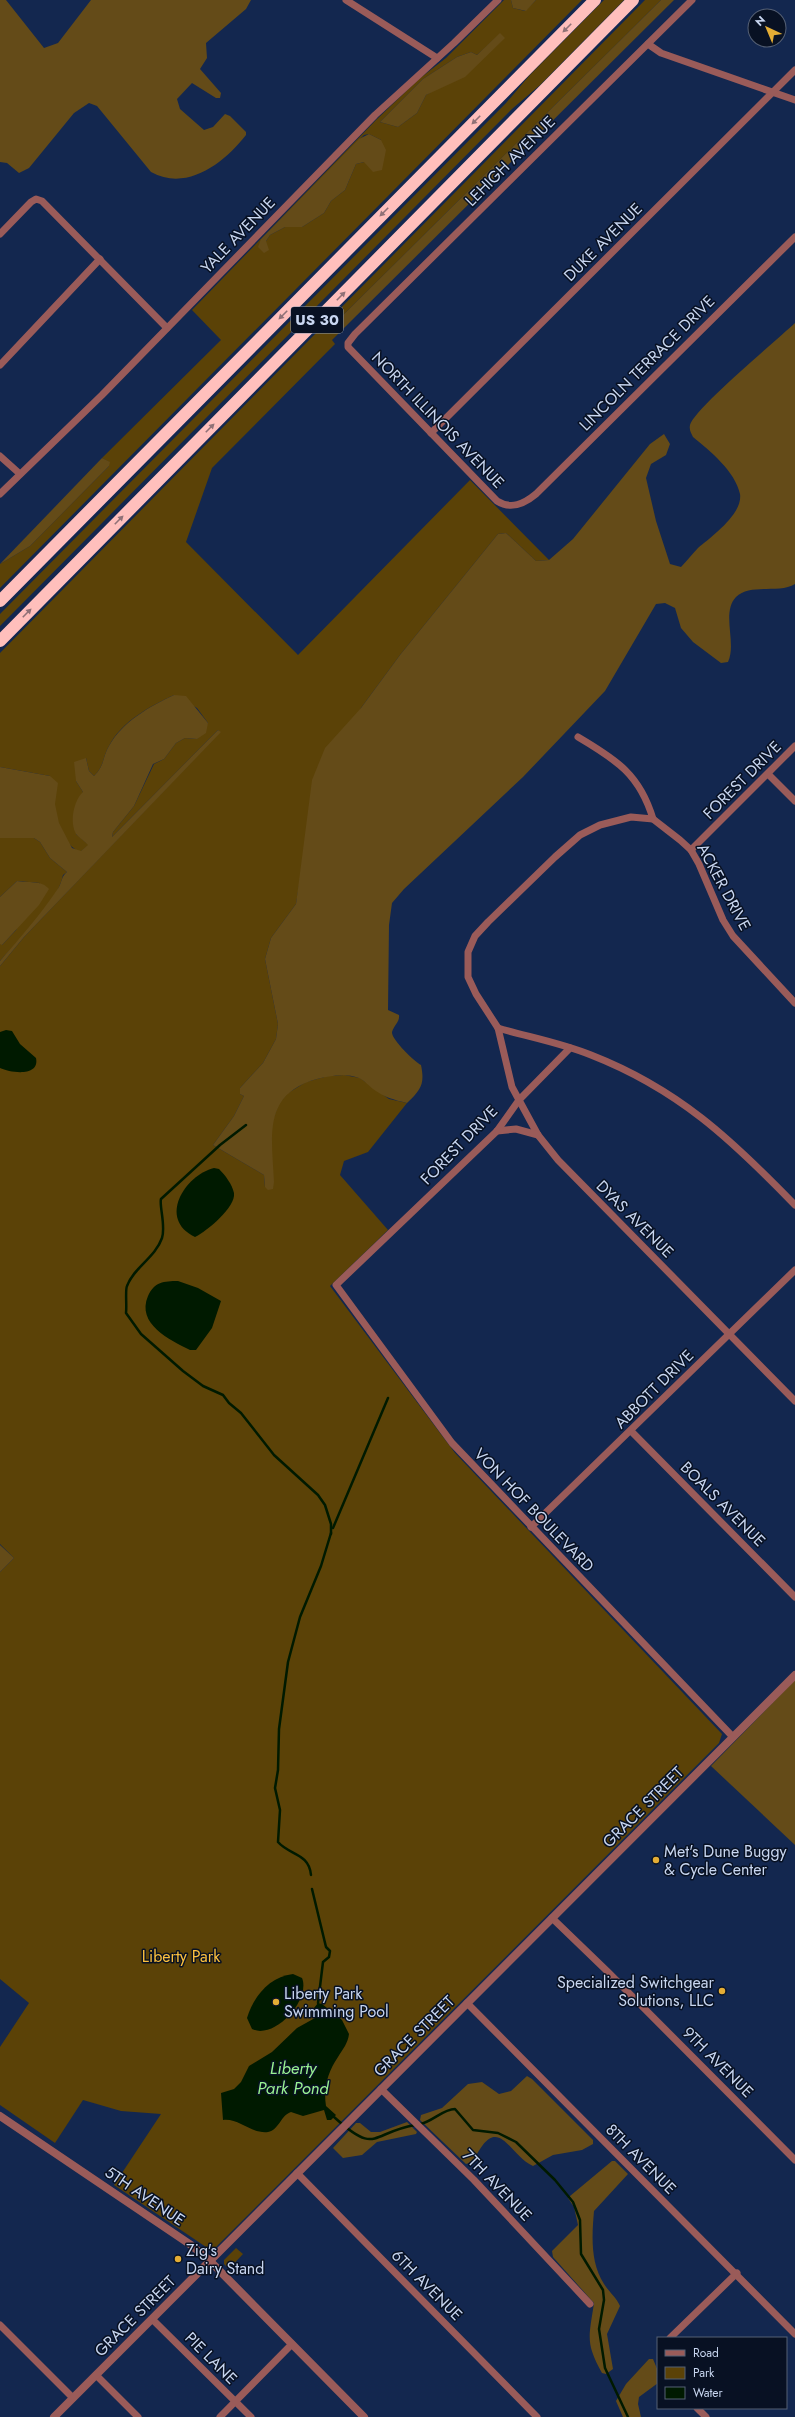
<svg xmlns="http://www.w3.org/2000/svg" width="795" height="2417" viewBox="0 0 795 2417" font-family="Jost,sans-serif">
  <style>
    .green { fill: #5b4207; fill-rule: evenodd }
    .forest { fill: #644b18 }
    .water { fill: #001a00 }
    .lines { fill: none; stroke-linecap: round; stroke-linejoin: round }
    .stream { stroke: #001a00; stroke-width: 2.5 }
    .minor { stroke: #9a5b59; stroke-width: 7 }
    .tertiary { stroke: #9a5b59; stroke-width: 8 }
    .motorway { stroke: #ffbfbc; stroke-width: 12 }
    .oneway { fill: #907177 }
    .poi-dot { fill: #e4ad35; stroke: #081123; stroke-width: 1.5 }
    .labels { text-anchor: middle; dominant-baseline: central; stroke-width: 3; stroke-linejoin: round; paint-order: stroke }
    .shield { fill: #081123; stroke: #8e9bb2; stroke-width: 1 }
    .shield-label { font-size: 15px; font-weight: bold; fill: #c8d6f0 }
    .street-label { font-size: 16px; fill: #c8d6f0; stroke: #081123 }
    .poi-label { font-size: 16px; fill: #c8d6f0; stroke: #081123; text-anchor: start }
    .park-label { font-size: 16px; fill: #fdc13f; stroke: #081123 }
    .water-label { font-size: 17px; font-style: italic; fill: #99f192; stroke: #081123 }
  </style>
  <rect width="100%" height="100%" fill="#13274f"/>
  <g class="green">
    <path d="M504 0H511L513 8 525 11 536 0H582L0 588V564L30 546 109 466V462L102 458 221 340 192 310 376 120 419 79 446 58ZM500 34 475 66 426 95 417 113 398 127 380 122 423 79 457 57 471 52 477 55ZM369 134 381 140 364 162 356 164 345 190 331 201 324 213 302 227H285L270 235 266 241 261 239 364 135Z"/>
    <polygon points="604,0 624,0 540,85 512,109 0,626 0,614 506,103 529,76"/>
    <path d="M645 0H661L335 323 339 333 332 340 335 344 212 468 186 542 298 655 470 480 549 560 536 561 506 533 498 534 400 655 361 708 300 879 296 904 271 938 265 959 278 1024 276 1039 263 1063 240 1088V1094L244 1096 234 1116 213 1145 264 1175 265 1187 272 1144V1122L279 1103 288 1093 306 1082 328 1076 344 1075 360 1078 389 1099 407 1103 368 1152 344 1161 340 1175 388 1230 330 1286 455 1453 722 1734 719 1743 212 2251 114 2185 161 2114 121 2111 83 2100 55 2143 0 2105V2047L29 2003 0 1979V1572L14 1558 0 1544V966L24 937 220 732 218 730 112 837 113 832 134 806 154 764 164 759 176 743 185 738 197 739 208 723 197 708 174 695C149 707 122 721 109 746 102 758 105 765 94 776L89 771 86 758 76 781 83 792 76 834 89 845 80 852C55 841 54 799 50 776L0 767V653Z"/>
    <path d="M0 838H34L40 842 50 858 67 872 63 875C58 903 19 939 0 961V920L2 945 16 930 40 883 17 881 0 897Z"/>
    <polygon points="236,2248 243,2254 229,2269 224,2264 224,2260"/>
  </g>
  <g class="forest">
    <path d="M0 0H6L44 48 58 43 91 0H251L246 9 206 43 207 58 200 69 221 93 220 98H216L192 83 177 99 180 109 204 130 213 127 225 114 230 116 246 132V135C224 163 187 192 151 172L97 106 89 103 74 113 29 168 19 173 7 163 0 162Z"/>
    <polygon points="511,0 536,0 526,11 513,8"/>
    <polygon points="661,0 674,0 339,333 335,323"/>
    <polygon points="500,33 505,38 465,77 426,95 417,113 398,127 380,122 423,79 457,57 471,52 477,55"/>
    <polygon points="369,134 381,140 386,150 382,170 373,172 364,162 356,164 345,190 331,201 324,213 302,227 285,227 270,235 266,241 269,250 264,253 258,247 261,239 359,139"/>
    <path d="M795 323V584C779 594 750 583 736 597 721 613 737 643 728 662L721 663 693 642 681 628 675 608 665 603 656 604 605 691 523 777 404 889 392 903 389 925 388 1010 399 1015C400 1022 394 1025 392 1032 391 1039 415 1062 421 1065 425 1084 421 1090 407 1103 394 1100 384 1097 373 1089 369 1086 364 1080 359 1078 345 1073 330 1076 317 1079 262 1094 272 1137 274 1182L273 1189 268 1190 265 1187 264 1175 213 1145 234 1116 244 1096 240 1094V1088L263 1063 276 1039 278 1024 265 959 271 938 296 904 312 780 325 748 361 708 400 655 498 534 506 533 536 561 549 560 573 539 650 444 664 434 670 444 666 455 651 464 646 478 656 521 670 564 681 567C687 561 692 554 698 548 711 537 743 514 740 494 735 471 710 451 693 437 691 433 689 430 690 425 694 409 778 339 795 323Z"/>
    <polygon points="102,458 110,462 109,466 30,546 0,564"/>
    <path d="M174 695 186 696 208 723 206 733 197 739 185 738 176 743 164 759 153 764 134 806 113 832 112 837 218 730 221 732 24 937 0 966V961C20 938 40 915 57 890 62 884 61 876 67 872L50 858 40 842 34 838H0V767L50 776 58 783 55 804 59 823 72 848 81 851 88 845C85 841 79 838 76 834 69 822 74 800 83 792L76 781 74 762 86 758 89 771 94 776C105 765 102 758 109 746 123 721 149 707 174 695Z"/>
    <path d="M17 881C28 883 42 880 49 889L39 905 2 945 0 944V897Z"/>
    <polygon points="0,1545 14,1558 0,1572"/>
    <polygon points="795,1680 795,1845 711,1766"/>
    <path d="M527 2076 532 2079 593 2140V2144L582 2150 553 2155 533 2166C508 2155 498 2109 473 2162L466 2164 420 2120 421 2115 442 2108 468 2084 482 2082 499 2094 511 2091Z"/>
    <polygon points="407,2122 417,2132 416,2134 377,2142 362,2155 343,2158 333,2148 356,2123 360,2123 371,2132 380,2132"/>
    <path d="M612 2161H615L628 2174 594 2211C592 2235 590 2262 604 2284 609 2292 616 2297 620 2306L607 2334 613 2369 606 2374 602 2373C585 2342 589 2337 594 2303L553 2257 552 2251 578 2225 574 2207 568 2198 570 2196Z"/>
    <polygon points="649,2359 653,2359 658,2371 658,2383 639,2397 638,2404 641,2417 623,2417 616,2401 626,2384"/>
  </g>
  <g class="water">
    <path d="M6 1030 12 1031 20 1044 36 1058C40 1077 11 1073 0 1068V1032Z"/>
    <path d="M214 1168 219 1169C225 1175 232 1184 234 1193 236 1207 207 1231 195 1237 157 1219 185 1175 214 1168Z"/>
    <path d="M178 1281 198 1288 221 1301 212 1328 196 1350H190C170 1340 136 1324 148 1296 154 1282 164 1281 178 1281Z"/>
    <path d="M293 1974 302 1978C311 2000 274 2040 252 2029L247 2018C254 1996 269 1977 293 1974Z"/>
    <path d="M318 2003 322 2004 342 2020 349 2034C348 2043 343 2049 338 2057 328 2072 323 2087 326 2106L336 2115 331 2120H327L324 2110 303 2116 291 2112C281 2115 279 2130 268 2132 251 2134 239 2118 223 2120L221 2093 234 2089 241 2082 249 2066 272 2052 297 2028 315 2018 314 2008Z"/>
  </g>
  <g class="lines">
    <g class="stream">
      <path d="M246 1125 220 1145 161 1199C159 1205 166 1226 162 1238 155 1258 134 1267 127 1286 125 1290 127 1306 126 1313L141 1334 183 1371 203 1386 223 1395 229 1403 241 1413 274 1455 318 1495 325 1505 331 1524V1534"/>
      <polyline points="333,1528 388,1398"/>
      <path d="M311 1875C309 1853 289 1855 278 1842L280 1810 275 1788 278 1770 279 1729 288 1662 300 1617 321 1566 331 1533"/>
      <polyline points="312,1889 326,1947 330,1951 329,1957 323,1962 318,2003"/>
      <path d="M334 2117C377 2156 370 2133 415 2125"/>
      <path d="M420 2124C432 2122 443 2109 455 2109L473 2130 498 2133 516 2142 555 2180 573 2202 580 2220 581 2254 603 2290 604 2300 599 2329 605 2368 628 2417"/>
    </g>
    <g class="minor">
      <polyline points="346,0 437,58"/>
      <path d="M692 0 355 334 348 343V347L497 501C511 510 524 504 536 494L795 237"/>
      <polyline points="648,44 661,53 795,100"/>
      <polyline points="0,234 31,202 36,199 42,201 167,328"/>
      <polyline points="0,365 100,259"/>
      <polyline points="431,433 795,70"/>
      <polyline points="0,456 20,474"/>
      <polyline points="0,494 102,395 375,115 454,43 498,0"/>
      <path d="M578 737C617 760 640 775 653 819"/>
      <polyline points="768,774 795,801"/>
      <polyline points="691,850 795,746"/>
      <path d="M498 1028C529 1037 562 1043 591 1055 678 1089 731 1139 795 1205"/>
      <polyline points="570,1048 519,1100 538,1135 558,1160 795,1401"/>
      <polyline points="497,1131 516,1129 538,1135"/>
      <polyline points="631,1431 795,1597"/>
      <polyline points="531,1527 795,1270"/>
      <polyline points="733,1737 452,1443 336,1285 497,1131 519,1100 512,1087 498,1028 476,994 468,977 468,952 475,936 488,922 555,857 580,835 600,825 631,817 653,819 680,840 691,850 699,864 723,920 733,936 795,1003"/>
      <polyline points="552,1918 608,1972 795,2160"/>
      <polyline points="467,2003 795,2334"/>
      <polyline points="381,2089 474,2180 590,2304"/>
      <polyline points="297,2173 537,2417"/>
      <polyline points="152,2319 251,2417"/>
      <polyline points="0,2325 73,2398"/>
      <polyline points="670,2338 737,2273"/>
      <polyline points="96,2375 138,2417"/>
      <polyline points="697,2408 706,2417"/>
      <polyline points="220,2417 292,2344"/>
    </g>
    <g class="tertiary">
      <polyline points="0,2116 191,2245 210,2261 364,2417"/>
      <polyline points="54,2417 795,1675"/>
    </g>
    <g class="motorway">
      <polyline points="0,601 595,0"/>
      <polyline points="0,641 633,0"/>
    </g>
  </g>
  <defs><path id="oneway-solid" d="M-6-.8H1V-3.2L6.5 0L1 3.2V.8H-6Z"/></defs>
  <g class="oneway">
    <use href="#oneway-solid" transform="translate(567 28) rotate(135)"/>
    <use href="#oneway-solid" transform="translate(476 120) rotate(135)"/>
    <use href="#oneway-solid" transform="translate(384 212) rotate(135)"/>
    <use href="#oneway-solid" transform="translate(341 296) rotate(-45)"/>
    <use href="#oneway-solid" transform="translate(283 315) rotate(135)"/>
    <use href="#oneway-solid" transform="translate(210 428) rotate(-45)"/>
    <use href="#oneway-solid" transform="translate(119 520) rotate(-45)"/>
    <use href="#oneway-solid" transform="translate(27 613) rotate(-45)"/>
  </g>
  <g class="poi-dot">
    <circle cx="656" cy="1860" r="4"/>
    <circle cx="722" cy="1991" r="4"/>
    <circle cx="276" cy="2002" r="4"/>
    <circle cx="178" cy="2259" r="4"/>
  </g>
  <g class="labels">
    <rect class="shield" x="291" y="307" width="52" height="26" rx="3"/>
    <g class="shield-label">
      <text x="317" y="320">US 30</text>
    </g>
    <g class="street-label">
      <text transform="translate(510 161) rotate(-45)">LEHIGH AVENUE</text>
      <text transform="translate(238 235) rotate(-46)">YALE AVENUE</text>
      <text transform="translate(603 242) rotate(-45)">DUKE AVENUE</text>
      <text transform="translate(647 363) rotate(-45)">LINCOLN TERRACE DRIVE</text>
      <text transform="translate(438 420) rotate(46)">NORTH ILLINOIS AVENUE</text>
      <text transform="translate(742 780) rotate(-45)">FOREST DRIVE</text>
      <text transform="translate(724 887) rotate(62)">ACKER DRIVE</text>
      <text transform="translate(459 1145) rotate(-46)">FOREST DRIVE</text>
      <text transform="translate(635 1219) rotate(45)">DYAS AVENUE</text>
      <text transform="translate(654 1389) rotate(-45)">ABBOTT DRIVE</text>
      <text transform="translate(723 1504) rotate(45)">BOALS AVENUE</text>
      <text transform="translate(534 1510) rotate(46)">VON HOF BOULEVARD</text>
      <text transform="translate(643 1807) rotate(-45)">GRACE STREET</text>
      <text transform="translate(414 2036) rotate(-45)">GRACE STREET</text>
      <text transform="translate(718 2062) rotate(45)">9TH AVENUE</text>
      <text transform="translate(641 2159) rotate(45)">8TH AVENUE</text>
      <text transform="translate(497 2185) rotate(46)">7TH AVENUE</text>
      <text transform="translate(145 2196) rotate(34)">5TH AVENUE</text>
      <text transform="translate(427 2285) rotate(45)">6TH AVENUE</text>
      <text transform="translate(135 2316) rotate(-45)">GRACE STREET</text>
      <text transform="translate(211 2358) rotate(45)">PIE LANE</text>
    </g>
    <g class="poi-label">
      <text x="664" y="1851">Met's Dune Buggy<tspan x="664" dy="18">&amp; Cycle Center</tspan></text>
      <text x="714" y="1982" text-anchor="end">Specialized Switchgear<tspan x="714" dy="18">Solutions, LLC</tspan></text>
      <text x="284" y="1993">Liberty Park<tspan x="284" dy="18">Swimming Pool</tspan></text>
      <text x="186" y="2250">Zig's<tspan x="186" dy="18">Dairy Stand</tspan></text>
    </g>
    <g class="park-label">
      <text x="181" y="1956">Liberty Park</text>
    </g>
    <g class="water-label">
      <text x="293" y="2068">Liberty<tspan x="293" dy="20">Park Pond</tspan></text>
    </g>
  </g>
  <rect x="657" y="2337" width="130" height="72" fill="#081123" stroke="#556075"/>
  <rect x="665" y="2350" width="20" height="6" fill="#9a5b59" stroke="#556075"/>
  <text x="693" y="2357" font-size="12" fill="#c8d6f0">Road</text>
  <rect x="665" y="2367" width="20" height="12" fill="#5b4207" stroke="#556075"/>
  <text x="693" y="2377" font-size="12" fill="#c8d6f0">Park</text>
  <rect x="665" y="2387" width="20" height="12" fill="#001a00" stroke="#556075"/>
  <text x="693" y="2397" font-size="12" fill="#c8d6f0">Water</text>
  <g transform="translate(767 28) rotate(316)"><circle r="19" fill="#081123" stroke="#556075"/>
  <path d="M0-3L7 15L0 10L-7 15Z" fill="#e4ad35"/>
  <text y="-6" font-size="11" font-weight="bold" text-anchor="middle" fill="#c8d6f0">N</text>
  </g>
</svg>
